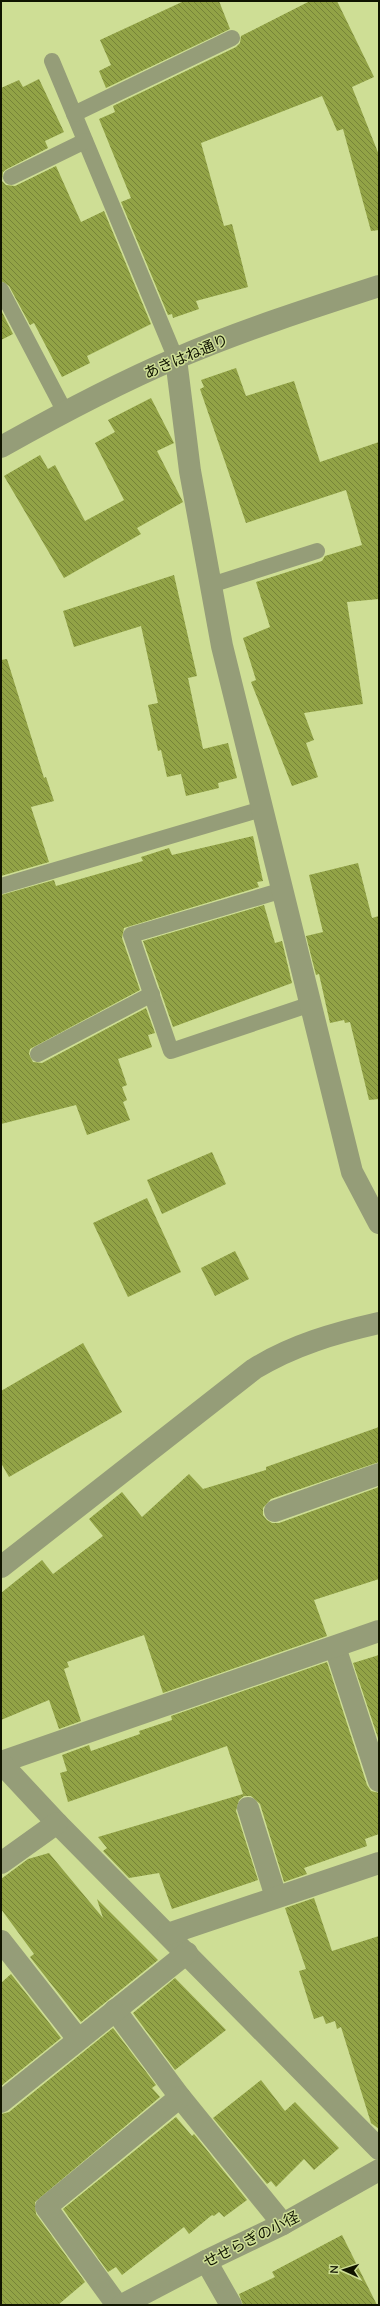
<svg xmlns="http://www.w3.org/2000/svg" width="380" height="2306" viewBox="0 0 380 2306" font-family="Mulish,'Noto Sans JP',sans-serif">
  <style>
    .building { fill: url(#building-back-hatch) }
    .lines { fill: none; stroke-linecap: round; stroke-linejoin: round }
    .service { stroke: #959d78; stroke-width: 16 }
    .minor { stroke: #959d78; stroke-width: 22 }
    .tertiary { stroke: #959d78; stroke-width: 22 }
    .labels { text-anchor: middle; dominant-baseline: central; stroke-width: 3; stroke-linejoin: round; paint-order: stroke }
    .street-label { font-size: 15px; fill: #101400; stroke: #cede95 }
  </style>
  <defs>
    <pattern id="building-back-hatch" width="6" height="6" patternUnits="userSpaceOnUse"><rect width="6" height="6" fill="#92a346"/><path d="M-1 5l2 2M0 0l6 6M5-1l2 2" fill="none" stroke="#768438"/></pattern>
  </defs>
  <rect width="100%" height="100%" fill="#cede95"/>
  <g class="building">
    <polygon points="184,1 219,1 230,29 106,88 99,71 111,65 100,40"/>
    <polygon points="310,1 337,1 374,77 352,87 379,155 379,230 371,231 343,129 337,131 322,96 201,143 224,226 232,224 248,287 196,301 199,309 173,318 172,314 168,315 121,202 131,198 99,119 115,112 113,106 236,47 240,43 241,36"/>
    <polygon points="39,79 64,132 45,141 48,148 7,169 3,172 2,181 6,185 15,186 56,166 81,222 104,211 151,324 87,356 90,363 62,377 34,323 30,325 9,286 1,281 1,88 19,80 23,87"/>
    <polygon points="1,310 13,334 1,340"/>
    <polygon points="236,368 246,396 294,381 320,462 379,442 379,599 347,602 363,704 304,713 314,740 306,743 318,777 292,786 251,682 256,680 243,638 270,627 256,582 322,561 325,556 362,545 346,490 246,523 200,389 204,387 201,380"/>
    <polygon points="151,398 174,443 157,451 183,502 137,528 141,534 64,578 4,476 40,455 48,469 55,465 85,521 124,500 95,443 115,432 108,420"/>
    <polygon points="174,575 197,676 188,678 203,749 228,743 237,778 218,783 219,788 186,796 181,774 167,777 161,750 158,751 148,705 158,703 141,626 74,647 63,611"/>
    <polygon points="7,659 44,778 46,777 54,801 31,807 49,862 1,876 1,660"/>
    <polygon points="253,836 263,881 257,882 259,887 124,928 122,938 140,990 30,1049 29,1054 33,1062 42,1063 146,1008 155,1033 148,1035 152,1047 118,1059 127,1085 122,1087 127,1100 123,1102 130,1120 87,1135 76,1105 1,1124 1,895 54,880 56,886 143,861 141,857 169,848 172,855"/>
    <polygon points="358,863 372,918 379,916 379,1099 369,1100 350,1022 345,1023 344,1020 330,1023 319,974 316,975 306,936 323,932 309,875"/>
    <polygon points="264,905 275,943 282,941 292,983 173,1027 143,941"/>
    <polygon points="212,1152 226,1184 162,1214 147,1180"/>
    <polygon points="147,1198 181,1272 128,1297 93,1223"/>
    <polygon points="235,1251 249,1279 215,1296 201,1268"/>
    <polygon points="83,1343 122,1412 9,1477 1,1463 1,1391"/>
    <polygon points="379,1427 379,1462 271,1499 263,1508 263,1515 267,1520 272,1523 279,1523 379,1487 379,1579 314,1600 327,1636 163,1693 144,1635 67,1662 69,1667 64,1669 81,1721 59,1729 49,1700 1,1720 1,1593 42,1560 53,1574 103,1536 89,1519 122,1492 142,1517 189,1474 203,1489 266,1470 266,1467"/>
    <polygon points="379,1655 379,1741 353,1663"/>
    <polygon points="327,1662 367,1785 371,1791 379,1793 379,1834 365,1839 367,1846 304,1868 307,1874 284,1882 260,1804 251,1796 244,1796 239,1800 236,1811 258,1880 172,1909 159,1873 129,1878 103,1851 107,1848 98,1837 243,1794 227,1746 68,1802 60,1773 67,1771 62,1755 89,1745 91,1751 140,1734 139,1731 172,1720 171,1716"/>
    <polygon points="49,1853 103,1918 97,1899 158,1960 81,2022 30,1957 34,1954 1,1909 1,1879 28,1859"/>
    <polygon points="314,1898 332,1951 379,1936 379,2129 371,2123 341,2027 337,2029 335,2021 326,2024 323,2016 314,2019 299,1971 306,1969 285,1908"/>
    <polygon points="11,1974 61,2038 1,2086 1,1983"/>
    <polygon points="175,1978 226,2030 175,2070 133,2013"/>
    <polygon points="113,2028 156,2085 152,2088 160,2097 35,2202 36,2214 85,2282 58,2305 1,2305 1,2114 9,2112"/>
    <polygon points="261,2080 285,2111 295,2102 339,2148 314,2170 304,2159 276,2187 271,2181 267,2184 213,2118"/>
    <polygon points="176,2117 192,2136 194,2134 247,2200 224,2217 219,2212 214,2216 212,2215 189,2234 184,2227 122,2275 116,2267 108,2272 63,2209"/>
    <polygon points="342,2235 377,2305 243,2305 239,2294 275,2277 272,2272"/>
  </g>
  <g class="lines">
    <g class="service">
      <polyline points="52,61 176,359"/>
      <polyline points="74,114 232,38"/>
      <polyline points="11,177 85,141"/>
      <polyline points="1,290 65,412"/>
      <polyline points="211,585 317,551"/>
      <polyline points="1,886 262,809"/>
      <polyline points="283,890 131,935 171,1051 311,1004"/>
      <polyline points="38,1054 152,994"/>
    </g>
    <g class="minor">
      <polyline points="176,359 190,471 222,646 352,1172 379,1223"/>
      <polyline points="275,1511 379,1474"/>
      <path d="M1 1567 254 1369C293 1345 335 1333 379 1323"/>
      <polyline points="335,1647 379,1781"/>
      <polyline points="1,1762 379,1631"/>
      <polyline points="1,1763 57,1823 379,2149"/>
      <polyline points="248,1808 276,1897"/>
      <polyline points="1,1863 57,1823"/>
      <polyline points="168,1934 379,1863"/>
      <polyline points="1,1941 78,2039"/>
      <polyline points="115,2010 180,2097 283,2224"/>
      <polyline points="1,2102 187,1953"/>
      <polyline points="206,2261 231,2305"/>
      <polyline points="117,2305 46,2207 180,2097"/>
    </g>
    <g class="tertiary">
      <path d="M1 447C58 415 116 384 177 358 243 330 311 308 379 286"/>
      <polyline points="122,2305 206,2261 283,2224 379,2170"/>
    </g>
  </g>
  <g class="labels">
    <g class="street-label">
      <text transform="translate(186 356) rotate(-23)">あきはね通り</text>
      <text transform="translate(251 2239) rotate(-27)">せせらぎの小径</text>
    </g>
  </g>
  <rect width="380" height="2306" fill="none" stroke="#101400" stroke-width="4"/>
  <g transform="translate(344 2270) rotate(273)" stroke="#cede95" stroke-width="3" paint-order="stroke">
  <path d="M0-3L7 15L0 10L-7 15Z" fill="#101400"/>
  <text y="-6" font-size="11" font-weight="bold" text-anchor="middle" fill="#101400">N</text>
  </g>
</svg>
